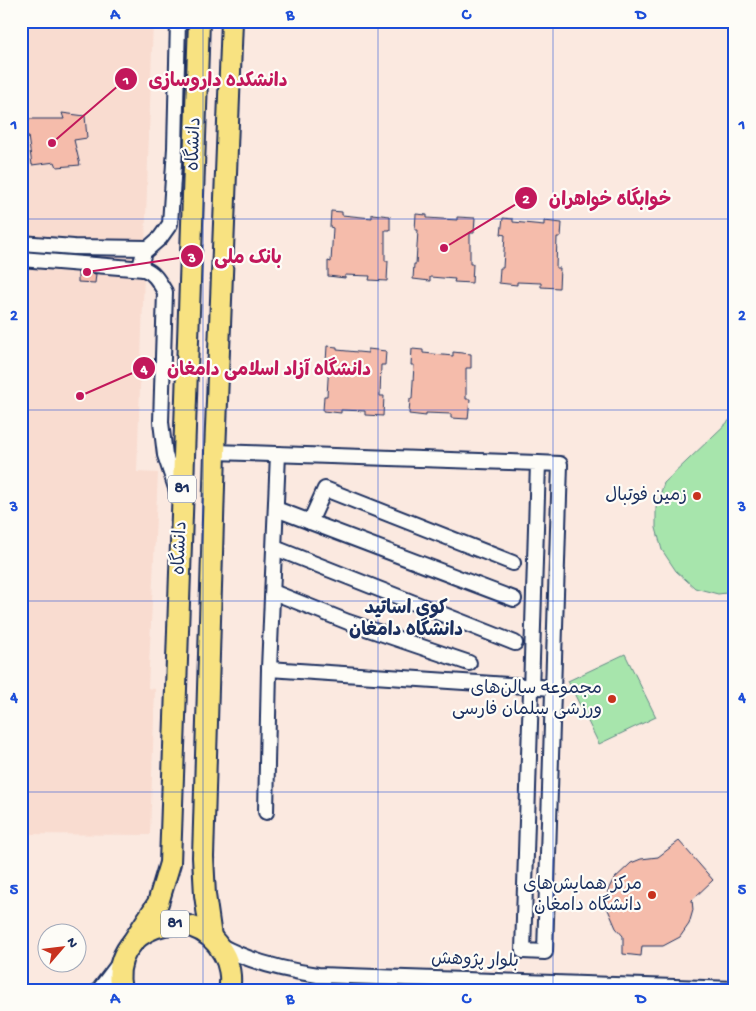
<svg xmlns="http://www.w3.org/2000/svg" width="756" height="1011" viewBox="0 0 756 1011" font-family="'Gochi Hand','Playpen Sans Arabic',sans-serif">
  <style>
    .built { fill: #f9dcd0 }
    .green { fill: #a7e5ac; stroke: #618a85 }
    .building { fill: #f5bcab; stroke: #1b2f5e }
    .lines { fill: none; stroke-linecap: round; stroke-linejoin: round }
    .minor-casing { stroke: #1b2f5e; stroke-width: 18 }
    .highway-casing { stroke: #1b2f5e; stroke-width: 24 }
    .minor { stroke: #fdfcf7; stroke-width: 14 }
    .highway { stroke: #f8e281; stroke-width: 20 }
    .grid { fill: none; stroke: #1d4ed8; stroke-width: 1; stroke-opacity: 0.55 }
    .poi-dot { fill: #c8321e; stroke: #fdfcf7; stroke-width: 2 }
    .labels { text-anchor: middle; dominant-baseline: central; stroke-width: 4.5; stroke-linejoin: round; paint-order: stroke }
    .shield { fill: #fdfcf7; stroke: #5f6c8c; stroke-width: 1 }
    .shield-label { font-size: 16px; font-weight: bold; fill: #1b2f5e }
    .street-label { font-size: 18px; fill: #1b2f5e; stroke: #fdfcf7 }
    .poi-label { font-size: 18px; fill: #1b2f5e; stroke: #fdfcf7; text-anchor: end }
    .neighbourhood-label { font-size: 19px; font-weight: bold; fill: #1b2f5e; stroke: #fdfcf7 }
    .leader { fill: none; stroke: #c2185b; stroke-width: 2 }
    .callout-dot { fill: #c2185b; stroke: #fdfcf7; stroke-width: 2 }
    .mark-label { font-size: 15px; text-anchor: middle; font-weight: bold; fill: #fff }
    .callout-label { font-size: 19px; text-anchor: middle; font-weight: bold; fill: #c2185b; stroke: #fdfcf7; stroke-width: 4.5; stroke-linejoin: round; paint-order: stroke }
    .neatline { fill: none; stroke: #1d4ed8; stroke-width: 2 }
    .grid-label { font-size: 16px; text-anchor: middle; font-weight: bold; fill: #1d4ed8 }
  </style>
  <rect width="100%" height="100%" fill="#fbe9e0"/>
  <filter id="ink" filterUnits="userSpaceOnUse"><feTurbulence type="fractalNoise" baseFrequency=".02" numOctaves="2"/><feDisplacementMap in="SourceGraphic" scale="10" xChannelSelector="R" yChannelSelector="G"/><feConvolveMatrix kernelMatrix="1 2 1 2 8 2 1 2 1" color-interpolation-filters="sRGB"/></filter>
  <g filter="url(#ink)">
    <polygon class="built" points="21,21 153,21 137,472 158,473 148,688 155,689 150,835 21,834"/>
    <g class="green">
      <polygon points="735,415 735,592 718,594 695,588 676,571 662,550 656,528 656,508 664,483"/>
      <polygon points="625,654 656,717 599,744 568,681"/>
    </g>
    <g class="building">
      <polygon points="62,113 85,116 87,138 74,140 80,165 57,167 55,162 32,165 28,136 22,136 22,119 64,119"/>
      <polygon points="331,211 342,212 342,215 372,218 372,214 390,216 390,230 385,230 385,261 388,261 387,281 369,280 370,276 345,275 345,278 328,276 328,261 331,262 333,228 330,227"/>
      <polygon points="416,214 427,215 427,218 457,220 457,217 475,218 474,233 470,233 470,264 473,264 472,283 454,282 455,279 430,277 430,281 413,279 414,264 416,264 418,230 415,230"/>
      <polygon points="503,218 513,219 513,222 544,225 544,221 562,223 561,237 557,237 556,268 560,268 559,288 541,287 541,283 517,282 517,285 499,283 500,268 503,268 505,235 501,234"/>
      <polygon points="78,272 96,274 95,283 78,282"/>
      <polygon points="327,346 337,347 337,350 368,353 368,349 386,351 385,365 381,365 380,396 384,396 383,416 365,415 365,411 341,410 341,413 323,411 324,396 327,396 329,363 326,362"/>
      <polygon points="412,349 423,350 423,353 453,356 453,352 471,354 471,368 466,368 466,399 470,399 468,419 451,418 451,414 426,413 426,416 409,414 410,399 412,399 414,365 411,365"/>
      <polygon points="679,841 713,880 692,900 693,910 689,924 680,937 663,946 642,946 641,956 623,954 623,936 616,928 606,905 608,890 613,880 631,863 641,859 658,857"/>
    </g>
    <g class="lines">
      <g class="minor-casing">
        <g id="minor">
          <path d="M178 21 175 148 170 224 160 238 144 252 141 263 144 269C155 273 159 282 165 292L161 422 165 455 179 497"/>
          <polyline points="21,243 74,247 148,248"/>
          <polyline points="21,259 144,269"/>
          <polyline points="215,452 538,463 560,464 545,952 523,951 538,463"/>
          <polyline points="276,509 514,599"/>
          <polyline points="310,522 325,489 513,563"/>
          <polyline points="275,548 515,643"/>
          <polyline points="273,592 348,622 469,663"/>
          <polyline points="269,669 553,688"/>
          <polyline points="266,812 269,669 278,454"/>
          <path d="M219 945C250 962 283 970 318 975L735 989"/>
          <polyline points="99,990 121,961"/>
        </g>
      </g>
      <g class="highway-casing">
        <g id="highway">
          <polyline points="211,937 205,895 203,857 215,452 232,21"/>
          <polyline points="130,946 158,903 170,863 199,21"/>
          <path d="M121 990C107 928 192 898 223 953 229 963 232 978 229 990"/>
        </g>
      </g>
      <use href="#minor" class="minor"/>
      <use href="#highway" class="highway"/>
    </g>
  </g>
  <path class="grid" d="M203 21V990M378 21V990M553 21V990M21 219H735M21 410H735M21 601H735M21 792H735"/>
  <g class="poi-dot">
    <circle cx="697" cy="496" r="5"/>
    <circle cx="612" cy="699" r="5"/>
    <circle cx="652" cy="895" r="5"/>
  </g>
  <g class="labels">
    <g class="shield">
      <rect x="168" y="475.5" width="28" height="27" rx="4"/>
      <rect x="161" y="910.5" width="28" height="27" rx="4"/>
    </g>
    <g class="shield-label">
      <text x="182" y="489">81</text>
      <text x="175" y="924">81</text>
    </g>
    <g class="street-label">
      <text transform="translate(195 144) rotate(-88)">دانشگاه</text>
      <text transform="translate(181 548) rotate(-88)">دانشگاه</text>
      <text transform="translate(475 961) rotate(2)">بلوار پژوهش</text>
    </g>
    <g class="poi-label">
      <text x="687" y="496">زمین فوتبال</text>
      <text x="602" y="689">مجموعه سالن‌های<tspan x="602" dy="21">ورزشی سلمان فارسی</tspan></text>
      <text x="642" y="885">مرکز همایش‌های<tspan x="642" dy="21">دانشگاه دامغان</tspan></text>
    </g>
    <g class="neighbourhood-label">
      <text x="406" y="609">کوی اساتید<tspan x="406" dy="22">دانشگاه دامغان</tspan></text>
    </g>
  </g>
  <path class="leader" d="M52 143L126 79M444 248L526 198M87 272L192 256M80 396L144 368"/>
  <g class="callout-dot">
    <circle cx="52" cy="143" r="5"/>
    <circle cx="444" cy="248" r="5"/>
    <circle cx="87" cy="272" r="5"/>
    <circle cx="80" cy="396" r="5"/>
    <circle cx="126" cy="79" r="12"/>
    <circle cx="526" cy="198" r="12"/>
    <circle cx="192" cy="256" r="12"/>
    <circle cx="144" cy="368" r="12"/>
  </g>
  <g class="mark-label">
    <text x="126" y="84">1</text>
    <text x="526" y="203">2</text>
    <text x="192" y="262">3</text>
    <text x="144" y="373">4</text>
  </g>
  <g class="callout-label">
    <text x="218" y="86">دانشکده داروسازی</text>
    <text x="610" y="205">خوابگاه خواهران</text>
    <text x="248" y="263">بانک ملی</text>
    <text x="269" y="375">دانشگاه آزاد اسلامی دامغان</text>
  </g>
  <rect width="756" height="1011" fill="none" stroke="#fdfcf7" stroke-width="55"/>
  <g transform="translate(62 948) rotate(62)"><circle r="24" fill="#fdfcf7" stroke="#a3aaba"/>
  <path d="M0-4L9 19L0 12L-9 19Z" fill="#c8321e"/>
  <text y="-8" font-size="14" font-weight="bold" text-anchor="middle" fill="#1b2f5e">N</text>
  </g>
  <rect x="28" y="28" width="700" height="956" class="neatline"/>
  <g class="grid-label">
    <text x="115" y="19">A</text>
    <text x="290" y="19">B</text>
    <text x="466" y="19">C</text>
    <text x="641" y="19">D</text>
    <text x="14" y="129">1</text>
    <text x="742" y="129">1</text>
    <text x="14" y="320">2</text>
    <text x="742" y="320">2</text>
    <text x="14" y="511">3</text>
    <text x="742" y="511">3</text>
    <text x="14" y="702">4</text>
    <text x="742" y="702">4</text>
    <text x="14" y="894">5</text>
    <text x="742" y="894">5</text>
    <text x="115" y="1003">A</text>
    <text x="290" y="1003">B</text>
    <text x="466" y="1003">C</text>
    <text x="641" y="1003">D</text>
  </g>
</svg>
